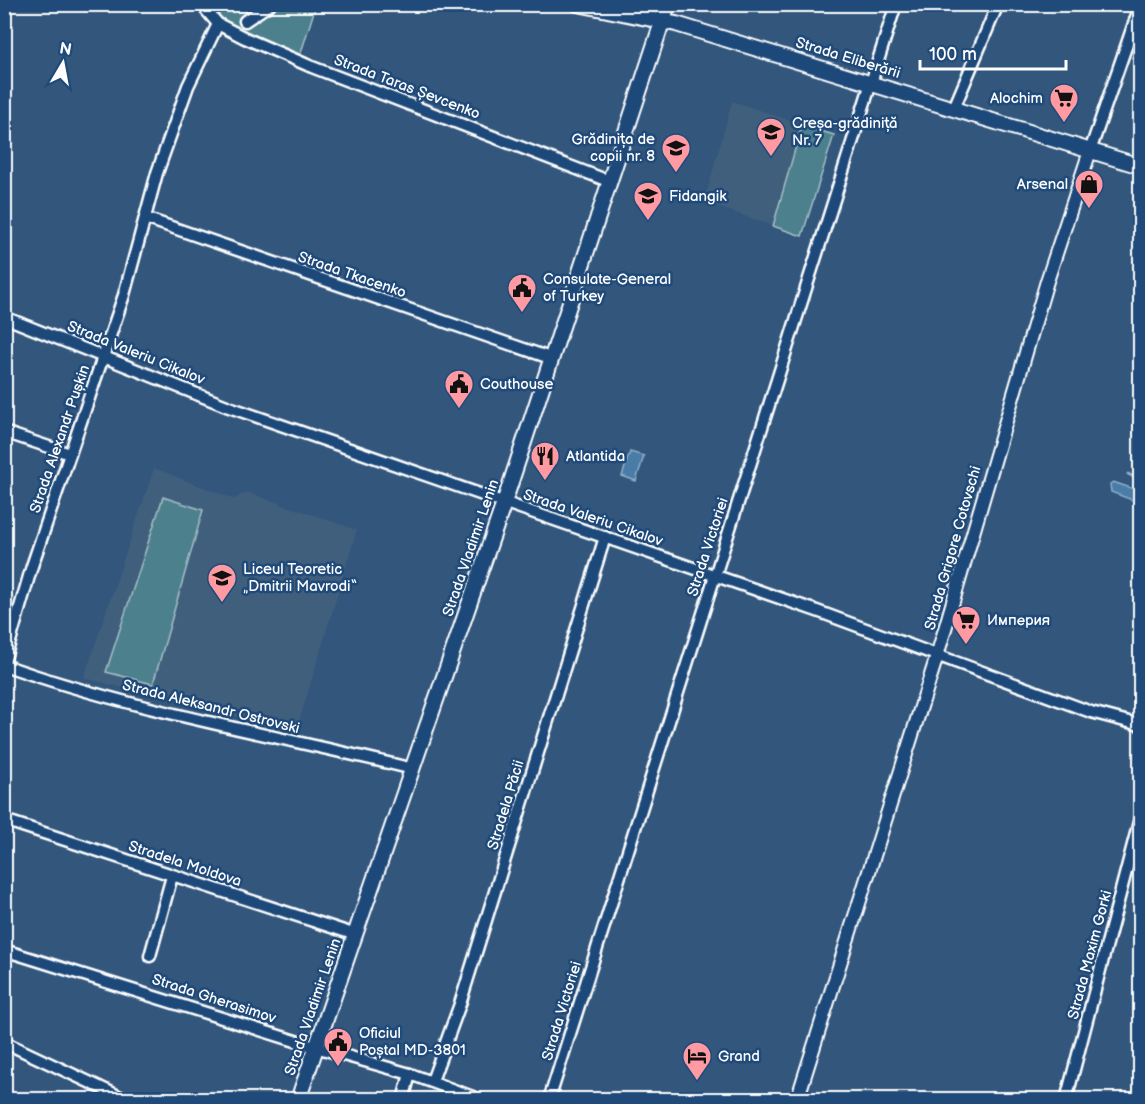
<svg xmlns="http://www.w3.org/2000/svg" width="1145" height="1104" viewBox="0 0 1145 1104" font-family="'Balsamiq Sans',sans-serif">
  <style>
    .built { fill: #405e7d }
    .green { fill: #4e808d; stroke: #a6c0c6; stroke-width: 1.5 }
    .water { fill: #487ca6; stroke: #91b0ca; stroke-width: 1.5 }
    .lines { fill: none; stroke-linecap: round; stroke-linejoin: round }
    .stream { stroke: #91b0ca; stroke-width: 3 }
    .minor-casing { stroke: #fff; stroke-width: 15 }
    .tertiary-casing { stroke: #fff; stroke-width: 16 }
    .secondary-casing { stroke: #fff; stroke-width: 18 }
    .minor { stroke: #1f4a7a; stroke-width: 10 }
    .tertiary { stroke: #1f4a7a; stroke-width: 12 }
    .secondary { stroke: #1f4a7a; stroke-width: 14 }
    .labels { text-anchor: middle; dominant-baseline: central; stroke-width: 5; stroke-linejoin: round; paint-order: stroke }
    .street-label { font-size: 15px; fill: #fff; stroke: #1f4a7a }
    .poi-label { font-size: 15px; fill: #fff; stroke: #1f4a7a; text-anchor: start }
  </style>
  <rect width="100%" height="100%" fill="#32567c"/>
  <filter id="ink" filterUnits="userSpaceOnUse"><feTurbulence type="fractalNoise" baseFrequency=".0167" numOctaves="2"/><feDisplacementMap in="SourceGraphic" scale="12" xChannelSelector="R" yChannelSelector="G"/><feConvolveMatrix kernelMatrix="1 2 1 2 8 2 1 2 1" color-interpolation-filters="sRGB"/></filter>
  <g filter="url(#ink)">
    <g class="built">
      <polygon points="732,101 834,135 802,236 704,202"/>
      <polygon points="154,468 234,499 247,492 357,530 296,732 84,678"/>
    </g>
    <g class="green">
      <path d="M208 5H316L300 56C265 42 233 33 208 5Z"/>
      <polygon points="802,125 834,135 802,236 773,226"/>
      <polygon points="163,497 203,510 153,684 106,672"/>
    </g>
    <g class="water">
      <polygon points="630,452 644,456 636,481 622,476"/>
      <polygon points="1113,482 1140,491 1140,503 1111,492 1110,484"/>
    </g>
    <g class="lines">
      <polyline class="stream" points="1128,474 1140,480"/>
      <g class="minor-casing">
        <g id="minor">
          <polyline points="201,4 218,24 245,38 312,67 611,182"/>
          <polyline points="245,21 270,4"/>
          <polyline points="954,108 998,4"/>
          <polyline points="1090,151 1140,6"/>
          <polyline points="145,218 550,358"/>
          <polyline points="4,317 229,407 817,611 1091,712 1140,725"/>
          <polyline points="4,432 70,454"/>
          <polyline points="4,662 32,566 124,295 157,173 188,86 218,24"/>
          <path d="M4 665C137 712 277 735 413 769"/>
          <polyline points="4,820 356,935"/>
          <polyline points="4,950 305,1044 410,1074 481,1100"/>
          <polyline points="150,956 172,876"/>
          <polyline points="4,1042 127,1100"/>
          <polyline points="432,1081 460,1004 605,537"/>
          <polyline points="403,1100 410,1074"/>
          <polyline points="549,1100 896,4"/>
          <polyline points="1066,1100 1140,818"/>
        </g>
      </g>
      <g class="tertiary-casing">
        <polyline id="tertiary" points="797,1100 937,656 1047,281 1090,151"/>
      </g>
      <g class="secondary-casing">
        <g id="secondary">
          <polyline points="578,4 676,24 1140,166"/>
          <polyline points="298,1100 504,503 668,4"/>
        </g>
      </g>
      <use href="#minor" class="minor"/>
      <use href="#tertiary" class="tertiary"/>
      <use href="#secondary" class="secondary"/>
    </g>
  </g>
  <defs>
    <g id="supermarket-pin" transform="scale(1.5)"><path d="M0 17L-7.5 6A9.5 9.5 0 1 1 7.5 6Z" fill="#ff9aa2" stroke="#1f4a7a"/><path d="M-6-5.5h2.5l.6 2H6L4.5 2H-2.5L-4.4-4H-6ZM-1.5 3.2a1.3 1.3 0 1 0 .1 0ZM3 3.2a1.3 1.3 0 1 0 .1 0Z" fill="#111"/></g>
    <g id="school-pin" transform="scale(1.5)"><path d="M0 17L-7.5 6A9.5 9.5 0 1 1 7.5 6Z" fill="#ff9aa2" stroke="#1f4a7a"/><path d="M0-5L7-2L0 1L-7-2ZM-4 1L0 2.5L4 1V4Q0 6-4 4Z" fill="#111"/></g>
    <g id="shop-pin" transform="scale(1.5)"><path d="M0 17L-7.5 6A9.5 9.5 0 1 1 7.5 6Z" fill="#ff9aa2" stroke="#1f4a7a"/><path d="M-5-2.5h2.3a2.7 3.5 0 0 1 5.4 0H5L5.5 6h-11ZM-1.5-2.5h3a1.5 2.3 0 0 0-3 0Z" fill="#111"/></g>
    <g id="civic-pin" transform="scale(1.5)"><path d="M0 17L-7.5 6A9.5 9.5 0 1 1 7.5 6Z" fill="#ff9aa2" stroke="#1f4a7a"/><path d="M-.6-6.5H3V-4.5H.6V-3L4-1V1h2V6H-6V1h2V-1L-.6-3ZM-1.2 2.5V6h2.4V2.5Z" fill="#111"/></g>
    <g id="restaurant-pin" transform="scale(1.5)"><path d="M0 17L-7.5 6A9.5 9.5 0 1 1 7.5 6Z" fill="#ff9aa2" stroke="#1f4a7a"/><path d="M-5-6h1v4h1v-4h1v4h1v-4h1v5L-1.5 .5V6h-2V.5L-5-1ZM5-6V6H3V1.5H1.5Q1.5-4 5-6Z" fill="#111"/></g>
    <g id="hotel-pin" transform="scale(1.5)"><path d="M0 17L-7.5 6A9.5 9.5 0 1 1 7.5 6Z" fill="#ff9aa2" stroke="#1f4a7a"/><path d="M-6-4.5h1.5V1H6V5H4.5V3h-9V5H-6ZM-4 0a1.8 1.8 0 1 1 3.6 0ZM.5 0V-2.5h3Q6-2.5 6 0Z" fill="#111"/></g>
  </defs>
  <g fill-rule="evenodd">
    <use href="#supermarket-pin" x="1064" y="98"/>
    <use href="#school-pin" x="771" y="132"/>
    <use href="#school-pin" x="676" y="148"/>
    <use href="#shop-pin" x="1089" y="184"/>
    <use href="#school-pin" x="648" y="196"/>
    <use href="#civic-pin" x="522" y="288"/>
    <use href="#civic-pin" x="459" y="384"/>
    <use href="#restaurant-pin" x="545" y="456"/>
    <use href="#school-pin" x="222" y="578"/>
    <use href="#supermarket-pin" x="966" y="620"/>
    <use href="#civic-pin" x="338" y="1042"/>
    <use href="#hotel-pin" x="697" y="1056"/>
  </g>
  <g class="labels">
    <g class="street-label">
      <text transform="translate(848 58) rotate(17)">Strada Eliberării</text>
      <text transform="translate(407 87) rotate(21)">Strada Taras Șevcenko</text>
      <text transform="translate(352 275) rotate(19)">Strada Tkacenko</text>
      <text transform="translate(136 353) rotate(22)">Strada Valeriu Cikalov</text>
      <text transform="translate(60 439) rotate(-71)">Strada Alexandr Pușkin</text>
      <text transform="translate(593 518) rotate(19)">Strada Valeriu Cikalov</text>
      <text transform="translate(708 547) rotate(-72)">Strada Victoriei</text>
      <text transform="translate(471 548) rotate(-71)">Strada Vladimir Lenin</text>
      <text transform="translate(953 548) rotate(-74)">Strada Grigore Cotovschi</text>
      <text transform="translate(211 707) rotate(14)">Strada Aleksandr Ostrovski</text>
      <text transform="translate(506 805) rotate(-73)">Stradela Păcii</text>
      <text transform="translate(185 864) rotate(18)">Stradela Moldova</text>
      <text transform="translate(1090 955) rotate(-75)">Strada Maxim Gorki</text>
      <text transform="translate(214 999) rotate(18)">Strada Gherasimov</text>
      <text transform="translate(313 1007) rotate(-71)">Strada Vladimir Lenin</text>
      <text transform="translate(562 1011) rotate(-73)">Strada Victoriei</text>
    </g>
    <g class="poi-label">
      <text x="1043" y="98" text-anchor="end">Alochim</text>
      <text x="792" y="123">Creșa-grădiniță<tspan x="792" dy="17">Nr. 7</tspan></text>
      <text x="655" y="139" text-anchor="end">Grădinița de<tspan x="655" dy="17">copii nr. 8</tspan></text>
      <text x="1068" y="184" text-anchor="end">Arsenal</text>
      <text x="669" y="196">Fidangik</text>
      <text x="543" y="279">Consulate-General<tspan x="543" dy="17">of Turkey</tspan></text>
      <text x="480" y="384">Couthouse</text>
      <text x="566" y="456">Atlantida</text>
      <text x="243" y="569">Liceul Teoretic<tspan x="243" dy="17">„Dmitrii Mavrodi“</tspan></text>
      <text x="987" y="620">Империя</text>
      <text x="359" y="1033">Oficiul<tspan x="359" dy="17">Poștal MD-3801</tspan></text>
      <text x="718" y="1056">Grand</text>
    </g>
  </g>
  <rect width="1145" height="1104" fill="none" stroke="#1f4a7a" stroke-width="24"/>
  <rect x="12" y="12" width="1121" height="1080" fill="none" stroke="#fff" stroke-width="2" filter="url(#ink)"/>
  <g transform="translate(63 63) rotate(10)" stroke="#1f4a7a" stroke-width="4.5" paint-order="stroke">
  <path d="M0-4.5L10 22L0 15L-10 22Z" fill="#ffffff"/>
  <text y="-9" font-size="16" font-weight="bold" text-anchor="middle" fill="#ffffff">N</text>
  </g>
  <path d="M920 60v9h146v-9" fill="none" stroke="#ffffff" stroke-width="3"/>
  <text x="929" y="60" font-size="18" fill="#ffffff" stroke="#1f4a7a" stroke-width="4.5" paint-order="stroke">100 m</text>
</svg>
